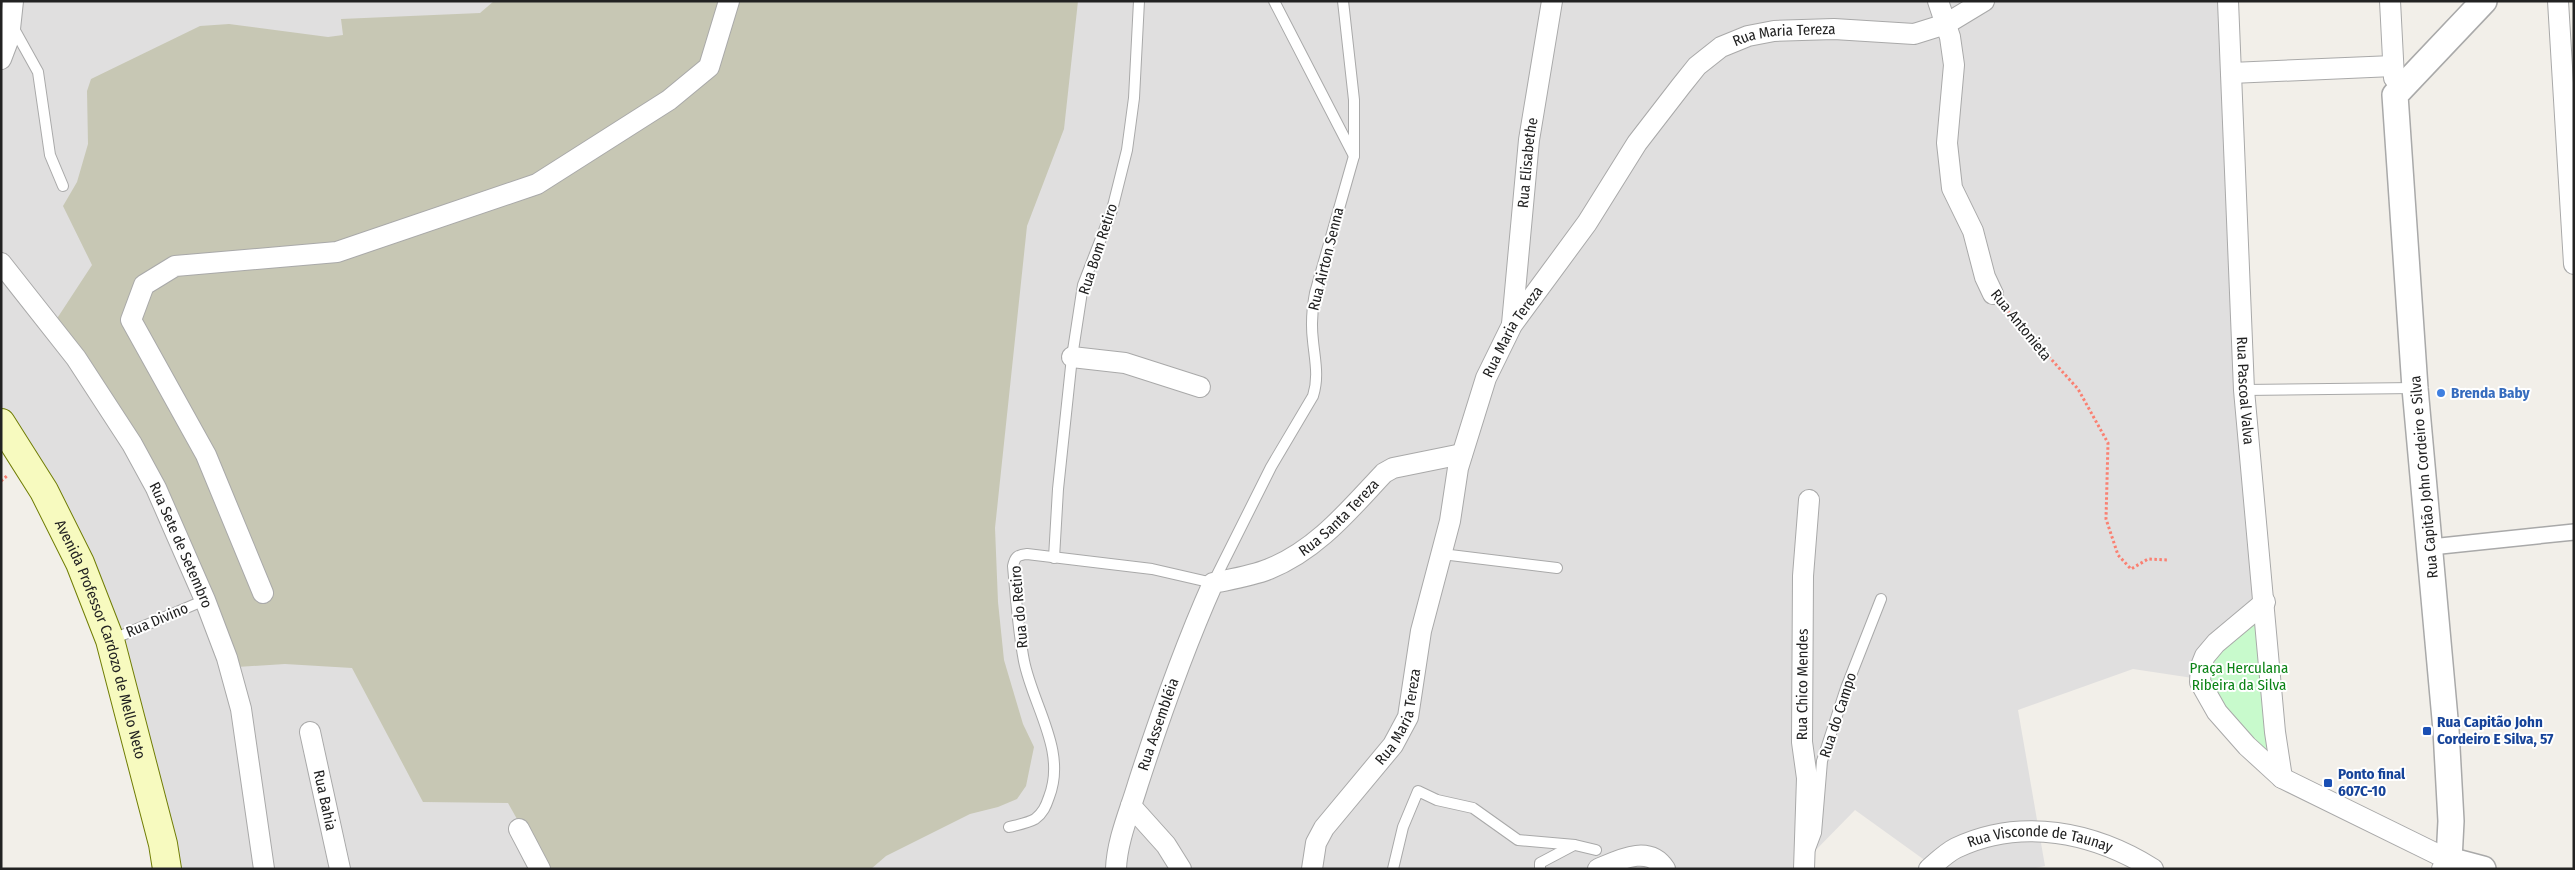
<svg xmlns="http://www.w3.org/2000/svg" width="2575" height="870" viewBox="0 0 2575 870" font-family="'Fira Sans Condensed',sans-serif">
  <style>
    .residential { fill: #e0dfdf }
    .construction { fill: #c7c7b4 }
    .park { fill: #c8facc }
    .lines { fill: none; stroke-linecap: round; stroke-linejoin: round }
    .service-casing { stroke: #a9a9a9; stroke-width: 12 }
    .pedestrian-casing { stroke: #a9a9a9; stroke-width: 18 }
    .minor-casing { stroke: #a9a9a9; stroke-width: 22 }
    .tertiary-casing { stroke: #a9a9a9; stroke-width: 28 }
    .secondary-casing { stroke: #707d05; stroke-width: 30 }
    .path { stroke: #fa8072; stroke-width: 3; stroke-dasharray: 2.5 2.5; stroke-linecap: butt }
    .service { stroke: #fff; stroke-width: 10 }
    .pedestrian { stroke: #fff; stroke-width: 15 }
    .minor { stroke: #fff; stroke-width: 20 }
    .tertiary { stroke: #fff; stroke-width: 25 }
    .secondary { stroke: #f7fabf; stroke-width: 28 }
    .shop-dot { fill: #3f7fe0; stroke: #fff; stroke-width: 2 }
    .transit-dot { fill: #1a4fb4; stroke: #fff; stroke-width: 2 }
    .labels { text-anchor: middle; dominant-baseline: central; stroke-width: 4; stroke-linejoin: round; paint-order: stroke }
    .street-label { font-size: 15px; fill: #222; stroke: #fff }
    .shop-label { font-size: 15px; font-weight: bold; fill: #366cbe; stroke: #fff; text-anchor: start }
    .park-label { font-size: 15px; fill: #0c8416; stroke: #fff }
    .transit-label { font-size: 15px; font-weight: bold; fill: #164399; stroke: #fff; text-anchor: start }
  </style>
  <rect width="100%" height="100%" fill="#f2efe9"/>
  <polygon class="residential" points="1,1 2233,1 2234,86 2275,713 2226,683 2133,669 2018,710 2045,866 2031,869 1937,869 1855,810 1809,857 1808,869 171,869 105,612 1,431"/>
  <polygon class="construction" points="494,1 1078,1 1064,129 1027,226 995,528 998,602 1004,660 1023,724 1034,747 1026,786 1017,799 998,807 970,814 886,856 871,869 545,869 508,803 423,802 352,668 285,664 237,667 140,439 82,349 56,320 92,265 63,206 77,182 88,144 87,91 91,79 200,26 229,24 328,37 343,35 341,19 480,13"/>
  <path class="park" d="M2263 616 2268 753 2262 751C2243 728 2192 685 2217 653 2227 640 2250 627 2263 616Z"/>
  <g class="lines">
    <g class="service-casing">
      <g id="service">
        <polyline points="1274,1 1354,156"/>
        <polyline points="13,27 38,72 50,155 63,186"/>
        <polyline points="2244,390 2415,388"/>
        <polyline points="1442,554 1557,568"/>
        <polyline points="1054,558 1058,489 1072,357 1083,285 1112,210 1127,150 1134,98 1139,1"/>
        <polyline points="111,640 205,600"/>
        <path d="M1009 827C1017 825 1028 823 1035 819 1043 813 1046 806 1049 797 1067 751 1033 706 1024 661 1018 630 1016 598 1013 566 1015 557 1017 555 1027 554L1152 569 1213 583 1271 467 1313 396C1319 377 1315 361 1313 341 1311 325 1312 309 1315 293L1354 156V100L1343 1"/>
        <polyline points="1810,849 1816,833 1822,761 1846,688 1881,599"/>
        <polyline points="1393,869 1403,827 1418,791 1437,800 1473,808 1518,840 1575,845 1596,850"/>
        <polyline points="1540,869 1540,863 1574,845"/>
      </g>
    </g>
    <g class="pedestrian-casing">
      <polyline id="pedestrian" points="2431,547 2574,532"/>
    </g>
    <g class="minor-casing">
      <g id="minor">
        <polyline points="1938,1 1950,37 1954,65 1947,143 1952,188 1973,231 1985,277 1993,294"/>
        <path id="s1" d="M2228 1 2244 390 2275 732 2282 778"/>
        <polyline points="2390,1 2394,78"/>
        <polyline points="2558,1 2574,264"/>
        <polyline points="1,59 9,38 13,1"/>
        <polyline points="2231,73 2393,66"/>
        <path id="s2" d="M1 263 76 358 132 444 156 488 205 600 227 658 241 709 264 869"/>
        <path id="s3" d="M1512 324 1529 140 1552 1"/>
        <polyline points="1072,357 1125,363 1200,387"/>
        <polyline points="263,593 206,455 131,320 144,285 175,266 337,252 537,184 669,100 709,67 729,1"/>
        <polyline points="2265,602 2216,643 2205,656 2201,666 2200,682 2217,712 2247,746 2282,778 2449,860 2442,869"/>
        <path id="s4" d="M310 732 340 869"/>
        <polyline points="1131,806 1166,845 1181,869"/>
        <polyline points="519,829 540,869"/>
        <path id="s5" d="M1116 869C1117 840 1130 811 1138 784 1160 716 1184 648 1213 583 1232 579 1252 576 1269 569 1317 550 1350 509 1384 473L1393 468 1462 454"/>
        <path id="s6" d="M1312 869 1316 843 1324 828 1393 745 1408 717 1421 631 1450 521 1458 468 1486 378 1512 325 1587 223 1637 143 1681 86 1697 66 1721 47 1748 36 1774 31 1834 29 1914 34 1946 24 1984 1"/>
        <path d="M1598 869C1619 860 1649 844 1665 869"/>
        <path id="s7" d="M1804 869 1807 778 1802 742 1803 576 1809 500"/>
        <path id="s8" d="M1929 869C1937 862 1946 853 1956 848 2021 817 2094 832 2153 869"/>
      </g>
    </g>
    <g class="tertiary-casing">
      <polyline id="tertiary" points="2483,869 2449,860 2451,821 2446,730 2415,388 2395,95 2484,1"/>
    </g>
    <g class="secondary-casing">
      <g id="secondary">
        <path id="s9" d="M1 423 44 491 80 563 110 640 163 844 167 869"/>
      </g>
    </g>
    <g class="path">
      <polyline points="2005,308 2078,389 2108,443 2106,519 2118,555 2131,569 2148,559 2169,560"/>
      <polyline points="1,481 8,475"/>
    </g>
    <use href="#service" class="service"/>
    <use href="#pedestrian" class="pedestrian"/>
    <use href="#minor" class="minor"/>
    <use href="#tertiary" class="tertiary"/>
    <use href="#secondary" class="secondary"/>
  </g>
  <circle class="shop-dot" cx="2441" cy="393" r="5"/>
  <g class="transit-dot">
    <rect x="2422" y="726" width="10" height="10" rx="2.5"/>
    <rect x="2323" y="778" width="10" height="10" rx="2.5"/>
  </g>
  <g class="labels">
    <g class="street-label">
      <text stroke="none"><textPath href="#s6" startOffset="1005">Rua Maria Tereza</textPath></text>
      <text stroke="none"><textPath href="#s3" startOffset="162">Rua Elisabethe</textPath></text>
      <text transform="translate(1098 249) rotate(-72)">Rua Bom Retiro</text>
      <text transform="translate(1326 259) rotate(-76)">Rua Airton Senna</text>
      <text transform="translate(2021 325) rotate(51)">Rua Antonieta</text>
      <text stroke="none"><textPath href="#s6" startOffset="585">Rua Maria Tereza</textPath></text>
      <text stroke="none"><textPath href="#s1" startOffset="390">Rua Pascoal Valva</textPath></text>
      <text transform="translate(2424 477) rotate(-95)">Rua Capitão John Cordeiro e Silva</text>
      <text stroke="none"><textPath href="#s5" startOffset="448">Rua Santa Tereza</textPath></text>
      <text stroke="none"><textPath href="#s2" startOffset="336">Rua Sete de Setembro</textPath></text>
      <text transform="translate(1019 607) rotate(-95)">Rua do Retiro</text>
      <text transform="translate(157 620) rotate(-23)">Rua Divino</text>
      <text stroke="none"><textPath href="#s9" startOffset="240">Avenida Professor Cardozo de Mello Neto</textPath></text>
      <text stroke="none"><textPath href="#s7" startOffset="185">Rua Chico Mendes</textPath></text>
      <text stroke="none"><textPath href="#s6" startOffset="180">Rua Maria Tereza</textPath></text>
      <text transform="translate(1838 715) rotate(-72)">Rua do Campo</text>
      <text stroke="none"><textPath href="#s5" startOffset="151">Rua Assembléia</textPath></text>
      <text stroke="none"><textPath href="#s4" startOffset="70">Rua Bahia</textPath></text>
      <text stroke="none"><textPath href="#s8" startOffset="121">Rua Visconde de Taunay</textPath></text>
    </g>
    <g class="shop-label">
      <text x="2451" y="393">Brenda Baby</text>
    </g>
    <g class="park-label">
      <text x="2239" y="668">Praça Herculana<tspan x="2239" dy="17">Ribeira da Silva</tspan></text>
    </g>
    <g class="transit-label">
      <text x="2437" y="722">Rua Capitão John<tspan x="2437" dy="17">Cordeiro E Silva, 57</tspan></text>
      <text x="2338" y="774">Ponto final<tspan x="2338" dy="17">607C-10</tspan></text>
    </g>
  </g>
  <rect width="2575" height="870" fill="none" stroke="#222222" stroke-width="5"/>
</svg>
